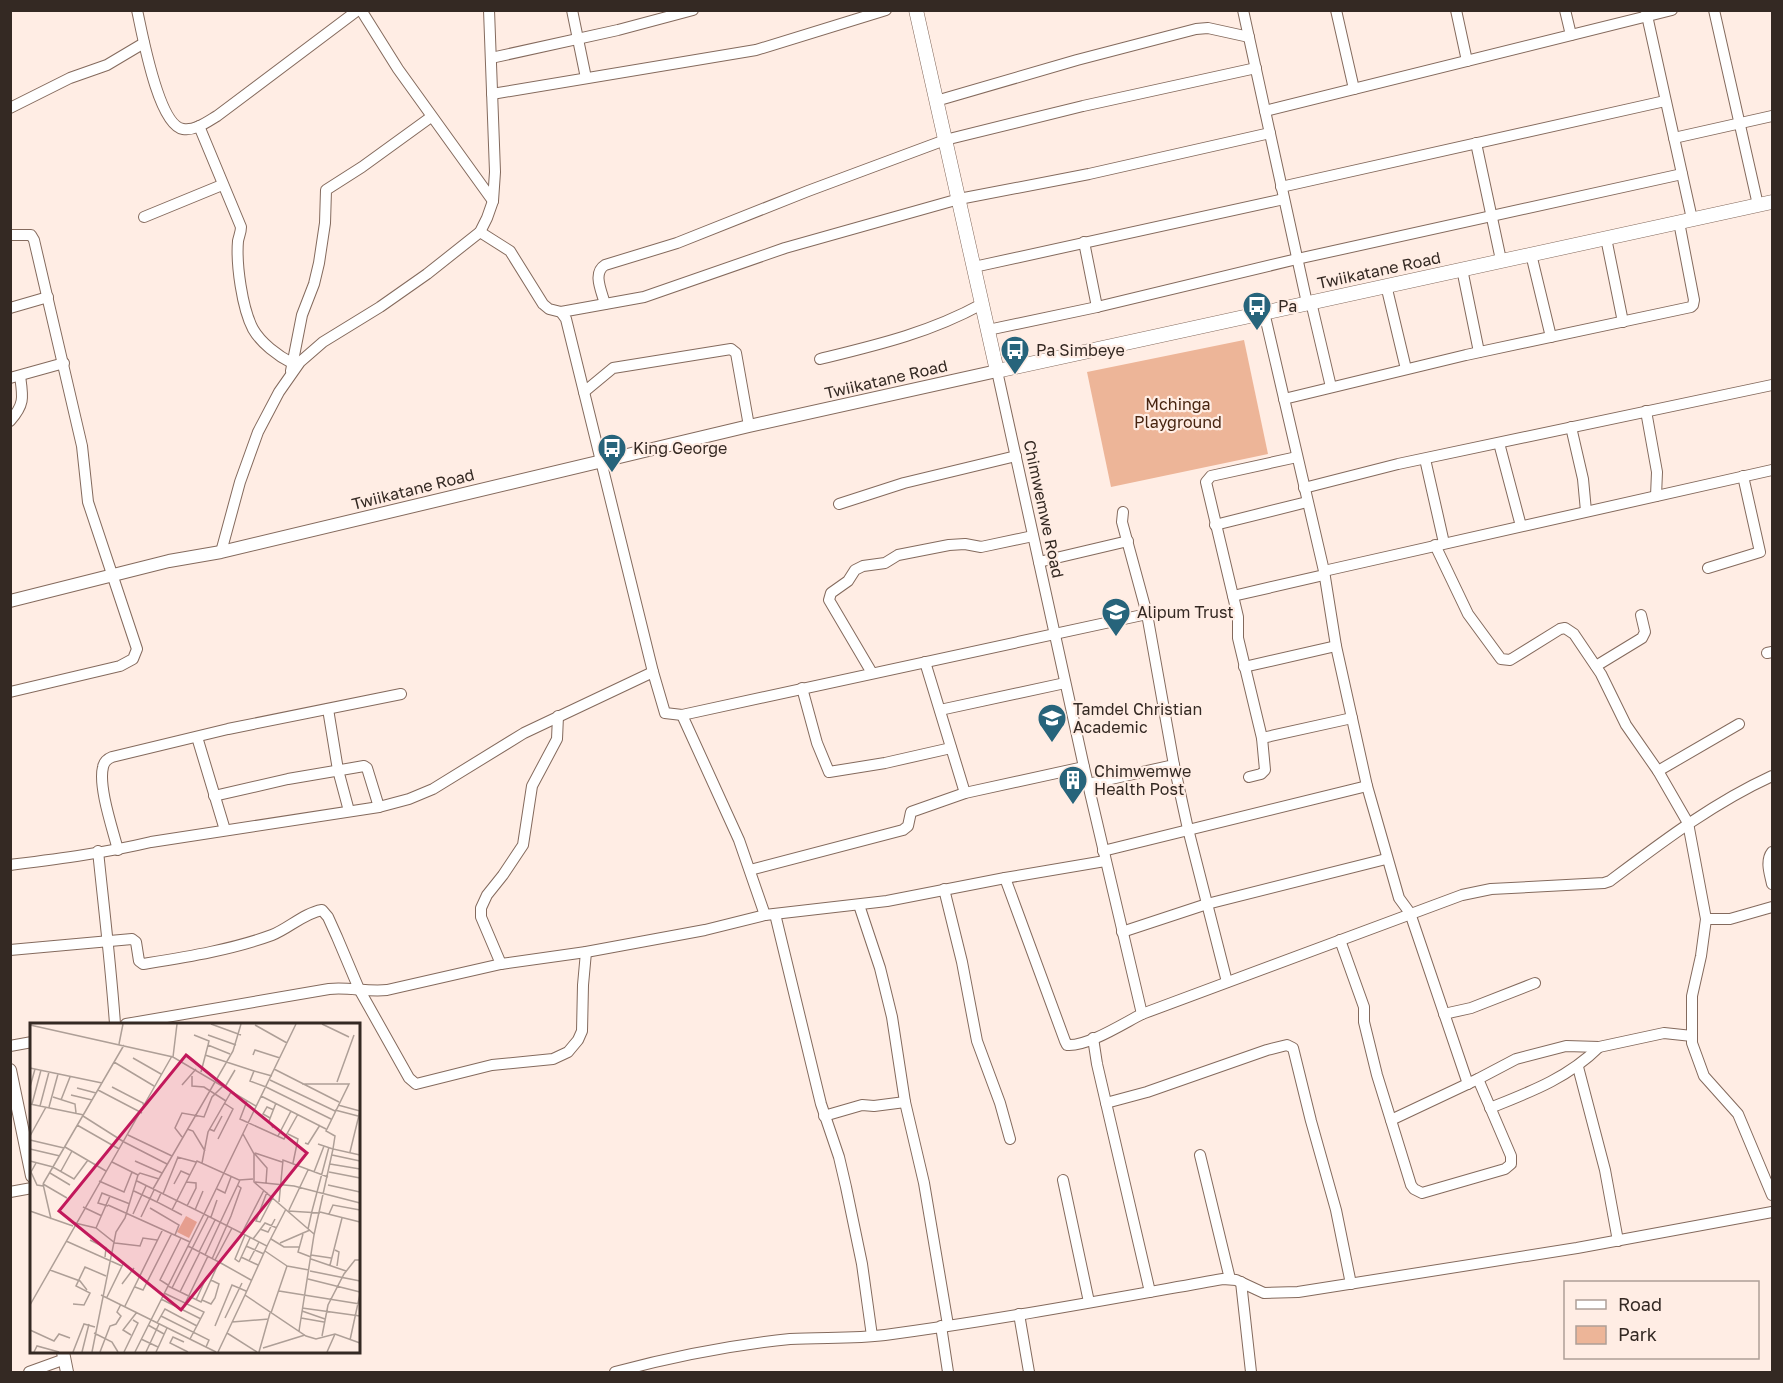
<svg xmlns="http://www.w3.org/2000/svg" width="1783" height="1383" viewBox="0 0 1783 1383" font-family="'Golos Text',sans-serif">
  <style>
    .green { fill: #edb598 }
    .lines { fill: none; stroke-linecap: round; stroke-linejoin: round }
    .minor-casing { stroke: #846a5d; stroke-width: 12 }
    .tertiary-casing { stroke: #846a5d; stroke-width: 14 }
    .secondary-casing { stroke: #846a5d; stroke-width: 15 }
    .minor { stroke: #fff; stroke-width: 10 }
    .tertiary { stroke: #fff; stroke-width: 12 }
    .secondary { stroke: #fff; stroke-width: 14 }
    .labels { text-anchor: middle; dominant-baseline: central; stroke-width: 4.5; stroke-linejoin: round; paint-order: stroke }
    .street-label { font-size: 16px; fill: #342923; stroke: #ffede4 }
    .poi-label { font-size: 16px; fill: #342923; stroke: #ffede4; text-anchor: start }
    .park-label { font-size: 16px; fill: #472410; stroke: #ffede4 }
    .inset-road { fill: none; stroke: #ae9f97; stroke-width: 1.5 }
    .view { fill: #c2185b; fill-opacity: 0.15; stroke: #c2185b; stroke-width: 3 }
    .inset-edge { fill: none; stroke: #342923; stroke-width: 3 }
  </style>
  <rect width="100%" height="100%" fill="#ffede4"/>
  <polygon class="green" points="1244,340 1268,454 1111,487 1087,372"/>
  <g class="lines">
    <g class="minor-casing">
      <g id="minor">
        <path d="M137 10C142 32 158 125 183 129 195 131 207 122 217 116L358 10"/>
        <polyline points="361,10 398,69 493,201"/>
        <polyline points="572,10 586,78"/>
        <polyline points="1243,10 1307,303"/>
        <polyline points="1336,10 1354,89"/>
        <polyline points="1456,10 1467,61"/>
        <polyline points="1565,10 1571,35"/>
        <polyline points="1714,10 1758,205"/>
        <polyline points="1646,11 1692,219"/>
        <polyline points="491,58 618,30 693,10"/>
        <polyline points="492,94 756,50 886,10"/>
        <polyline points="936,101 1077,60 1196,29 1208,28 1249,37"/>
        <polyline points="10,108 70,78 107,65 144,43"/>
        <polyline points="1265,111 1672,10"/>
        <path d="M199 126 241 227C241 232 239 236 238 241 236 264 242 308 253 329 261 343 278 356 292 363"/>
        <polyline points="1674,138 1772,116"/>
        <polyline points="1476,143 1501,260"/>
        <polyline points="1281,187 1665,101"/>
        <polyline points="144,217 222,185"/>
        <polyline points="480,232 510,251 543,304 549,309 561,312 644,297 785,248 959,199 1089,174 1270,133"/>
        <polyline points="10,235 31,235 34,240 82,446 88,502 137,649 133,659 120,666 10,692"/>
        <polyline points="1606,238 1623,322"/>
        <polyline points="1084,242 1097,307"/>
        <polyline points="1531,254 1551,337"/>
        <polyline points="974,267 1284,199"/>
        <polyline points="1462,269 1479,352"/>
        <polyline points="1386,285 1406,369"/>
        <polyline points="1311,302 1331,387"/>
        <path d="M605 304C602 292 592 273 605 265L677 243 808 191 945 140 1083 106 1256 68"/>
        <polyline points="10,308 48,297"/>
        <polyline points="561,312 566,319 653,672 665,713 682,715 1147,614"/>
        <polyline points="1264,312 1324,571 1336,646 1367,786 1399,898 1410,913 1468,1084"/>
        <polyline points="988,330 1097,307 1297,259 1682,174"/>
        <path d="M820 359C877 345 929 333 982 304"/>
        <polyline points="291,371 302,315 314,284 319,263 325,223 326,190 362,167 431,117"/>
        <polyline points="997,371 1084,767 1142,1014"/>
        <polyline points="10,378 64,363"/>
        <polyline points="584,392 613,368 731,349 736,353 749,426"/>
        <polyline points="1284,399 1466,355 1691,307 1693,305 1694,300 1679,222"/>
        <polyline points="1646,411 1657,472 1656,496"/>
        <path d="M10 421C25 404 23 397 20 376"/>
        <polyline points="1571,427 1583,479 1586,511"/>
        <polyline points="1499,443 1521,526"/>
        <polyline points="1425,459 1444,543"/>
        <polyline points="1304,488 1398,464 1772,385"/>
        <polyline points="839,504 904,483 1016,456"/>
        <polyline points="1215,525 1307,502"/>
        <polyline points="1435,545 1468,614 1501,659 1510,660 1560,629 1565,628 1574,634 1601,674 1626,725 1658,771 1688,823 1706,919 1701,956 1692,996 1692,1043 1704,1076 1738,1114 1772,1195"/>
        <polyline points="221,552 240,482 258,432 279,392 300,362 323,342 380,307 427,274 480,232 487,218 493,201 495,172 489,10"/>
        <polyline points="1039,562 1128,541"/>
        <polyline points="1708,568 1760,552 1743,476"/>
        <polyline points="1324,571 1772,470"/>
        <polyline points="1233,596 1324,575"/>
        <polyline points="1767,653 1772,652"/>
        <polyline points="925,662 965,793"/>
        <polyline points="1596,666 1642,638 1645,632 1641,615"/>
        <polyline points="1244,667 1336,646"/>
        <polyline points="872,673 829,600 831,593 848,581 855,570 863,566 885,563 898,555 949,545 965,544 981,547 1033,536"/>
        <polyline points="802,688 817,743 829,772 885,763 951,748"/>
        <polyline points="328,709 338,770 349,811"/>
        <polyline points="940,710 1065,683"/>
        <polyline points="682,715 739,840 765,915"/>
        <polyline points="197,737 225,830"/>
        <polyline points="1262,738 1352,718"/>
        <polyline points="1174,765 1188,829 1227,982"/>
        <polyline points="1658,771 1739,724"/>
        <polyline points="1249,777 1261,774 1265,770 1262,738 1238,638 1238,617 1206,482 1211,476 1297,457"/>
        <polyline points="1088,784 1174,765 1147,614 1122,522 1123,512"/>
        <polyline points="214,796 288,779 364,766 367,768 379,807"/>
        <path d="M118 850C113 830 98 787 103 767 104 762 107 759 112 757L228 729 401 694"/>
        <path d="M98 851C104 909 111 967 115 1024"/>
        <polyline points="1103,851 1367,786"/>
        <path d="M1772 852C1765 861 1770 874 1772 884"/>
        <path d="M10 865C57 859 105 853 151 842L379 807 409 799 433 789 524 733 653 672"/>
        <polyline points="750,870 903,830 908,826 911,812 965,793 1084,767"/>
        <path d="M1005 878 1065 1041 1067 1045C1087 1047 1124 1023 1142 1014L1462 895 1491 889 1604 883 1610 881C1662 842 1713 803 1772 776"/>
        <polyline points="944,889 962,962 977,1041 1000,1103 1010,1139"/>
        <polyline points="859,905 880,968 892,1017 905,1102 924,1183 948,1325"/>
        <polyline points="775,914 821,1104 839,1157 846,1187 862,1264 872,1336"/>
        <polyline points="1706,919 1730,919 1772,907"/>
        <polyline points="1122,932 1207,904 1386,859"/>
        <polyline points="1340,940 1364,1007 1364,1022 1377,1075 1411,1185 1414,1189 1422,1193 1505,1169 1511,1164 1511,1156 1478,1079"/>
        <path d="M10 950 132 939 136 942 139 961 143 964C186 957 231 950 272 935 288 929 304 913 322 910L328 917 337 937 359 989 409 1078 416 1084 492 1065 553 1059 568 1052 578 1040 582 1031 583 985 586 952"/>
        <polyline points="501,964 481,917 481,908 487,895 503,875 523,845 532,786 557,739 558,716"/>
        <polyline points="1444,1014 1471,1008 1535,983"/>
        <path d="M126 1024 329 989C349 987 367 992 387 990L501 964 586 952 705 930 765 915 887 901 1005 878 1105 861"/>
        <polyline points="1093,1038 1097,1064 1150,1292"/>
        <polyline points="10,1046 32,1042"/>
        <polyline points="1578,1067 1605,1170 1618,1241"/>
        <polyline points="1106,1103 1147,1092 1267,1050 1287,1045 1293,1048 1294,1052 1311,1121 1336,1210 1351,1284"/>
        <path d="M1490 1108C1530 1092 1568 1078 1599 1047"/>
        <polyline points="824,1116 862,1105 874,1106 905,1102"/>
        <polyline points="1391,1120 1478,1079 1516,1059 1566,1046 1599,1047 1664,1033 1692,1036"/>
        <polyline points="1200,1155 1230,1279"/>
        <polyline points="1063,1180 1089,1302"/>
        <polyline points="10,1192 32,1188"/>
        <polyline points="1241,1282 1251,1372"/>
        <polyline points="1019,1314 1029,1372"/>
        <polyline points="941,1326 948,1372"/>
        <polyline points="29,1372 65,1359"/>
        <path d="M615 1372C671 1357 731 1345 790 1339 821 1337 853 1339 885 1335 998 1320 1110 1299 1223 1279L1236 1280 1264 1293 1298 1292 1577 1248 1772 1212"/>
      </g>
    </g>
    <g class="tertiary-casing">
      <g id="tertiary">
        <polyline points="10,601 169,561 221,552 749,426 997,371"/>
        <polyline points="10,1070 32,1176"/>
        <polyline points="63,1352 67,1372"/>
      </g>
    </g>
    <g class="secondary-casing">
      <polyline id="secondary" points="916,10 997,371 1772,202"/>
    </g>
    <use href="#minor" class="minor"/>
    <use href="#tertiary" class="tertiary"/>
    <use href="#secondary" class="secondary"/>
  </g>
  <defs>
    <g id="bus-pin" transform="scale(1.5)"><path d="M0 17L-7.5 6A9.5 9.5 0 1 1 7.5 6Z" fill="#27647b" stroke="#ffede4"/><path d="M-5-6H5V4H4V6H2V4H-2V6H-4V4H-5ZM-3.5-4V0h7V-4ZM-3.5 1.2v1.5H-2V1.2ZM2 1.2v1.5H3.5V1.2Z" fill="#fff"/></g>
    <g id="school-pin" transform="scale(1.5)"><path d="M0 17L-7.5 6A9.5 9.5 0 1 1 7.5 6Z" fill="#27647b" stroke="#ffede4"/><path d="M0-5L7-2L0 1L-7-2ZM-4 1L0 2.5L4 1V4Q0 6-4 4Z" fill="#fff"/></g>
    <g id="building-pin" transform="scale(1.5)"><path d="M0 17L-7.5 6A9.5 9.5 0 1 1 7.5 6Z" fill="#27647b" stroke="#ffede4"/><path d="M-4-6H4V6H1V3H-1V6H-4ZM-2.5-4.3h1.7v1.8h-1.7ZM.8-4.3h1.7v1.8H.8ZM-2.5-1h1.7V.8h-1.7ZM.8-1h1.7V.8H.8Z" fill="#fff"/></g>
  </defs>
  <g fill-rule="evenodd">
    <use href="#bus-pin" x="1257" y="306"/>
    <use href="#bus-pin" x="1015" y="350"/>
    <use href="#bus-pin" x="612" y="448"/>
    <use href="#school-pin" x="1116" y="612"/>
    <use href="#school-pin" x="1052" y="718"/>
    <use href="#building-pin" x="1073" y="780"/>
  </g>
  <g class="labels">
    <g class="street-label">
      <text transform="translate(1379 270) rotate(-12)">Twiikatane Road</text>
      <text transform="translate(886 379) rotate(-13)">Twiikatane Road</text>
      <text transform="translate(413 489) rotate(-14)">Twiikatane Road</text>
      <text transform="translate(1044 509) rotate(78)">Chimwemwe Road</text>
    </g>
    <g class="poi-label">
      <text x="1278" y="306">Pa</text>
      <text x="1036" y="350">Pa Simbeye</text>
      <text x="633" y="448">King George</text>
      <text x="1137" y="612">Alipum Trust</text>
      <text x="1073" y="709">Tamdel Christian<tspan x="1073" dy="18">Academic</tspan></text>
      <text x="1094" y="771">Chimwemwe<tspan x="1094" dy="18">Health Post</tspan></text>
    </g>
    <g class="park-label">
      <text x="1178" y="404">Mchinga<tspan x="1178" dy="18">Playground</tspan></text>
    </g>
  </g>
  <g transform="translate(30 1023)">
    <rect width="330" height="330" fill="#ffede4"/>
    <path d="M156 193 167 199 159 215 147 209Z" fill="#edb598"/>
    <path class="inset-road" d="M181 1 211 12M292 1 319 14M0 2 143 34 226 83M225 2 257 20M164 12 179 18 178 22M178 12 206 22M89 21 93 1M175 32 224 48M223 32 225 27 250 35M143 34 147 1M103 35 131 51M84 39 124 63M0 45 72 60M244 46 309 79M171 49 178 22 200 31M162 53V63L174 64 196 78M240 57 305 88M307 59 324 12M272 61H319L296 108 305 113 303 126 330 132M152 62 166 46M0 64 5 46M82 64 113 80 114 84M195 64 205 47M236 64 301 96M236 64 220 58 224 48 242 53M47 65 66 70M68 67 112 90M41 72 62 77M231 73 296 106M23 74 45 81 46 90M31 77 40 54M217 78 210 96 254 116 268 91M0 81 54 92M2 81 11 47M308 82 330 88 320 129M10 83 19 49M19 84 28 51M305 87 328 93M53 93 94 119M240 95 233 91 237 84 244 87M47 102 89 126M243 105 239 98 246 80M157 106 163 108 175 128M179 106 184 108 192 93M213 111 224 131V159L284 211M258 111 268 116 263 140M98 112 142 133M0 113 16 84M248 113 261 88M152 114 145 105 152 90 174 94 182 74 193 63M188 116 203 86 194 80M0 117 34 125M94 119 137 141M275 120 278 121 290 102M35 124 76 148M0 126 30 133M224 130 237 145 236 160M225 130 252 139M302 132 330 138M147 134 166 139M0 138 23 144 44 156 58 137M105 138 132 150M82 139 108 152 110 150 129 156M6 140 1 149 7 162 13 163M172 140 178 109 201 69M300 141 330 146M31 148 42 128M284 149 294 123M299 149 330 155M20 150 40 162M69 158 94 169 102 149M107 158 174 191 266 1M156 159 166 160V165L157 183M225 159 264 163 330 180M13 161 94 22M13 161 21 196M13 161 37 175M144 161 151 148 160 152M298 162 330 169M123 166 203 28 211 1M187 166 195 170 201 154M104 168 127 179M237 169 226 198 230 199 243 174M131 170 127 179 152 192M133 171 148 134M249 179 253 137 298 154M78 182 160 219M78 183 68 180 72 170 100 181M53 184 72 193M120 185 149 202 145 212M142 187 167 138 209 157 223 156M165 187 173 168M259 187 278 147M0 188 43 203M258 188 290 190M282 188 299 124M290 189 330 199M103 191 116 163M299 191 303 182 330 187M111 194 124 167M181 194 187 177M45 200 66 205 85 220 110 223 113 215 127 217M66 205 80 173M230 206 238 209 245 196M278 206 282 188M212 210 234 167M273 211 268 229 281 234M223 216 235 200 247 205M241 216 254 224H269M60 217 76 225 75 234M36 218 92 243M250 220 280 207M216 223 234 231M237 223 256 186M305 227 309 229 307 243M235 228 257 243 241 290M169 229 185 197M175 232 210 157M281 232 301 235M211 234 228 242M182 236 201 193 211 165 207 162M281 236 316 248M185 237 202 205M219 238 229 219M189 239 221 257M209 239 205 236 215 212M209 239 220 215M300 242 312 195M257 243 279 247M20 247 50 258 57 267M280 248 330 258M278 256 330 269M92 261 104 245M138 262 130 257 151 215M138 263 171 279 189 239 158 223M105 264 113 267 142 210M142 265 178 194M249 268 330 281M150 269 170 229M134 270 174 289 160 316M71 272 186 329M77 274 94 239M131 276 171 296M166 277 177 253M172 277 181 281 185 275 189 261 181 257M43 281 54 282 60 270 46 263 55 244 76 253M0 282 142 33M95 283 133 206M272 285 330 293M152 287 178 233M272 288 295 296M131 293 179 317 176 324M195 295 212 260M271 295 294 299M202 299 239 296M127 300 135 286 167 303M118 302 134 311M185 303 202 262 216 268M0 307 24 318 29 311 40 315M269 308 284 212 303 126 288 121M64 310 82 319 88 329M197 310 227 329M101 312 93 307 107 289M292 313 298 282 314 251 325 237H330M111 316 128 324M320 317 330 271M154 319 143 314 140 320 158 329M233 325 275 312M4 329 7 323 29 329M43 329 54 301 65 304M52 329 59 301M62 329 86 209 95 195 108 152M70 329 80 303 86 301 91 293 87 289 91 281M94 329 108 300 103 297M105 329 174 191 237 223 215 272 276 313 286 316 305 311 330 320M116 329 129 301M126 329 137 305M188 329 215 272M229 329 240 290M297 329 305 311"/>
    <path class="view" d="M156 32 277 130 151 287 29 188Z"/>
    <rect width="330" height="330" class="inset-edge"/>
  </g>
  <rect width="1783" height="1383" fill="none" stroke="#342923" stroke-width="24"/>
  <rect x="1564" y="1281" width="195" height="78" fill="#ffede4" stroke="#ae9f97" stroke-width="1.5"/>
  <rect x="1576" y="1300" width="30" height="9" fill="#ffffff" stroke="#ae9f97" stroke-width="1.5"/>
  <text x="1618" y="1311" font-size="18" fill="#342923">Road</text>
  <rect x="1576" y="1326" width="30" height="18" fill="#edb598" stroke="#ae9f97" stroke-width="1.5"/>
  <text x="1618" y="1341" font-size="18" fill="#342923">Park</text>
</svg>
